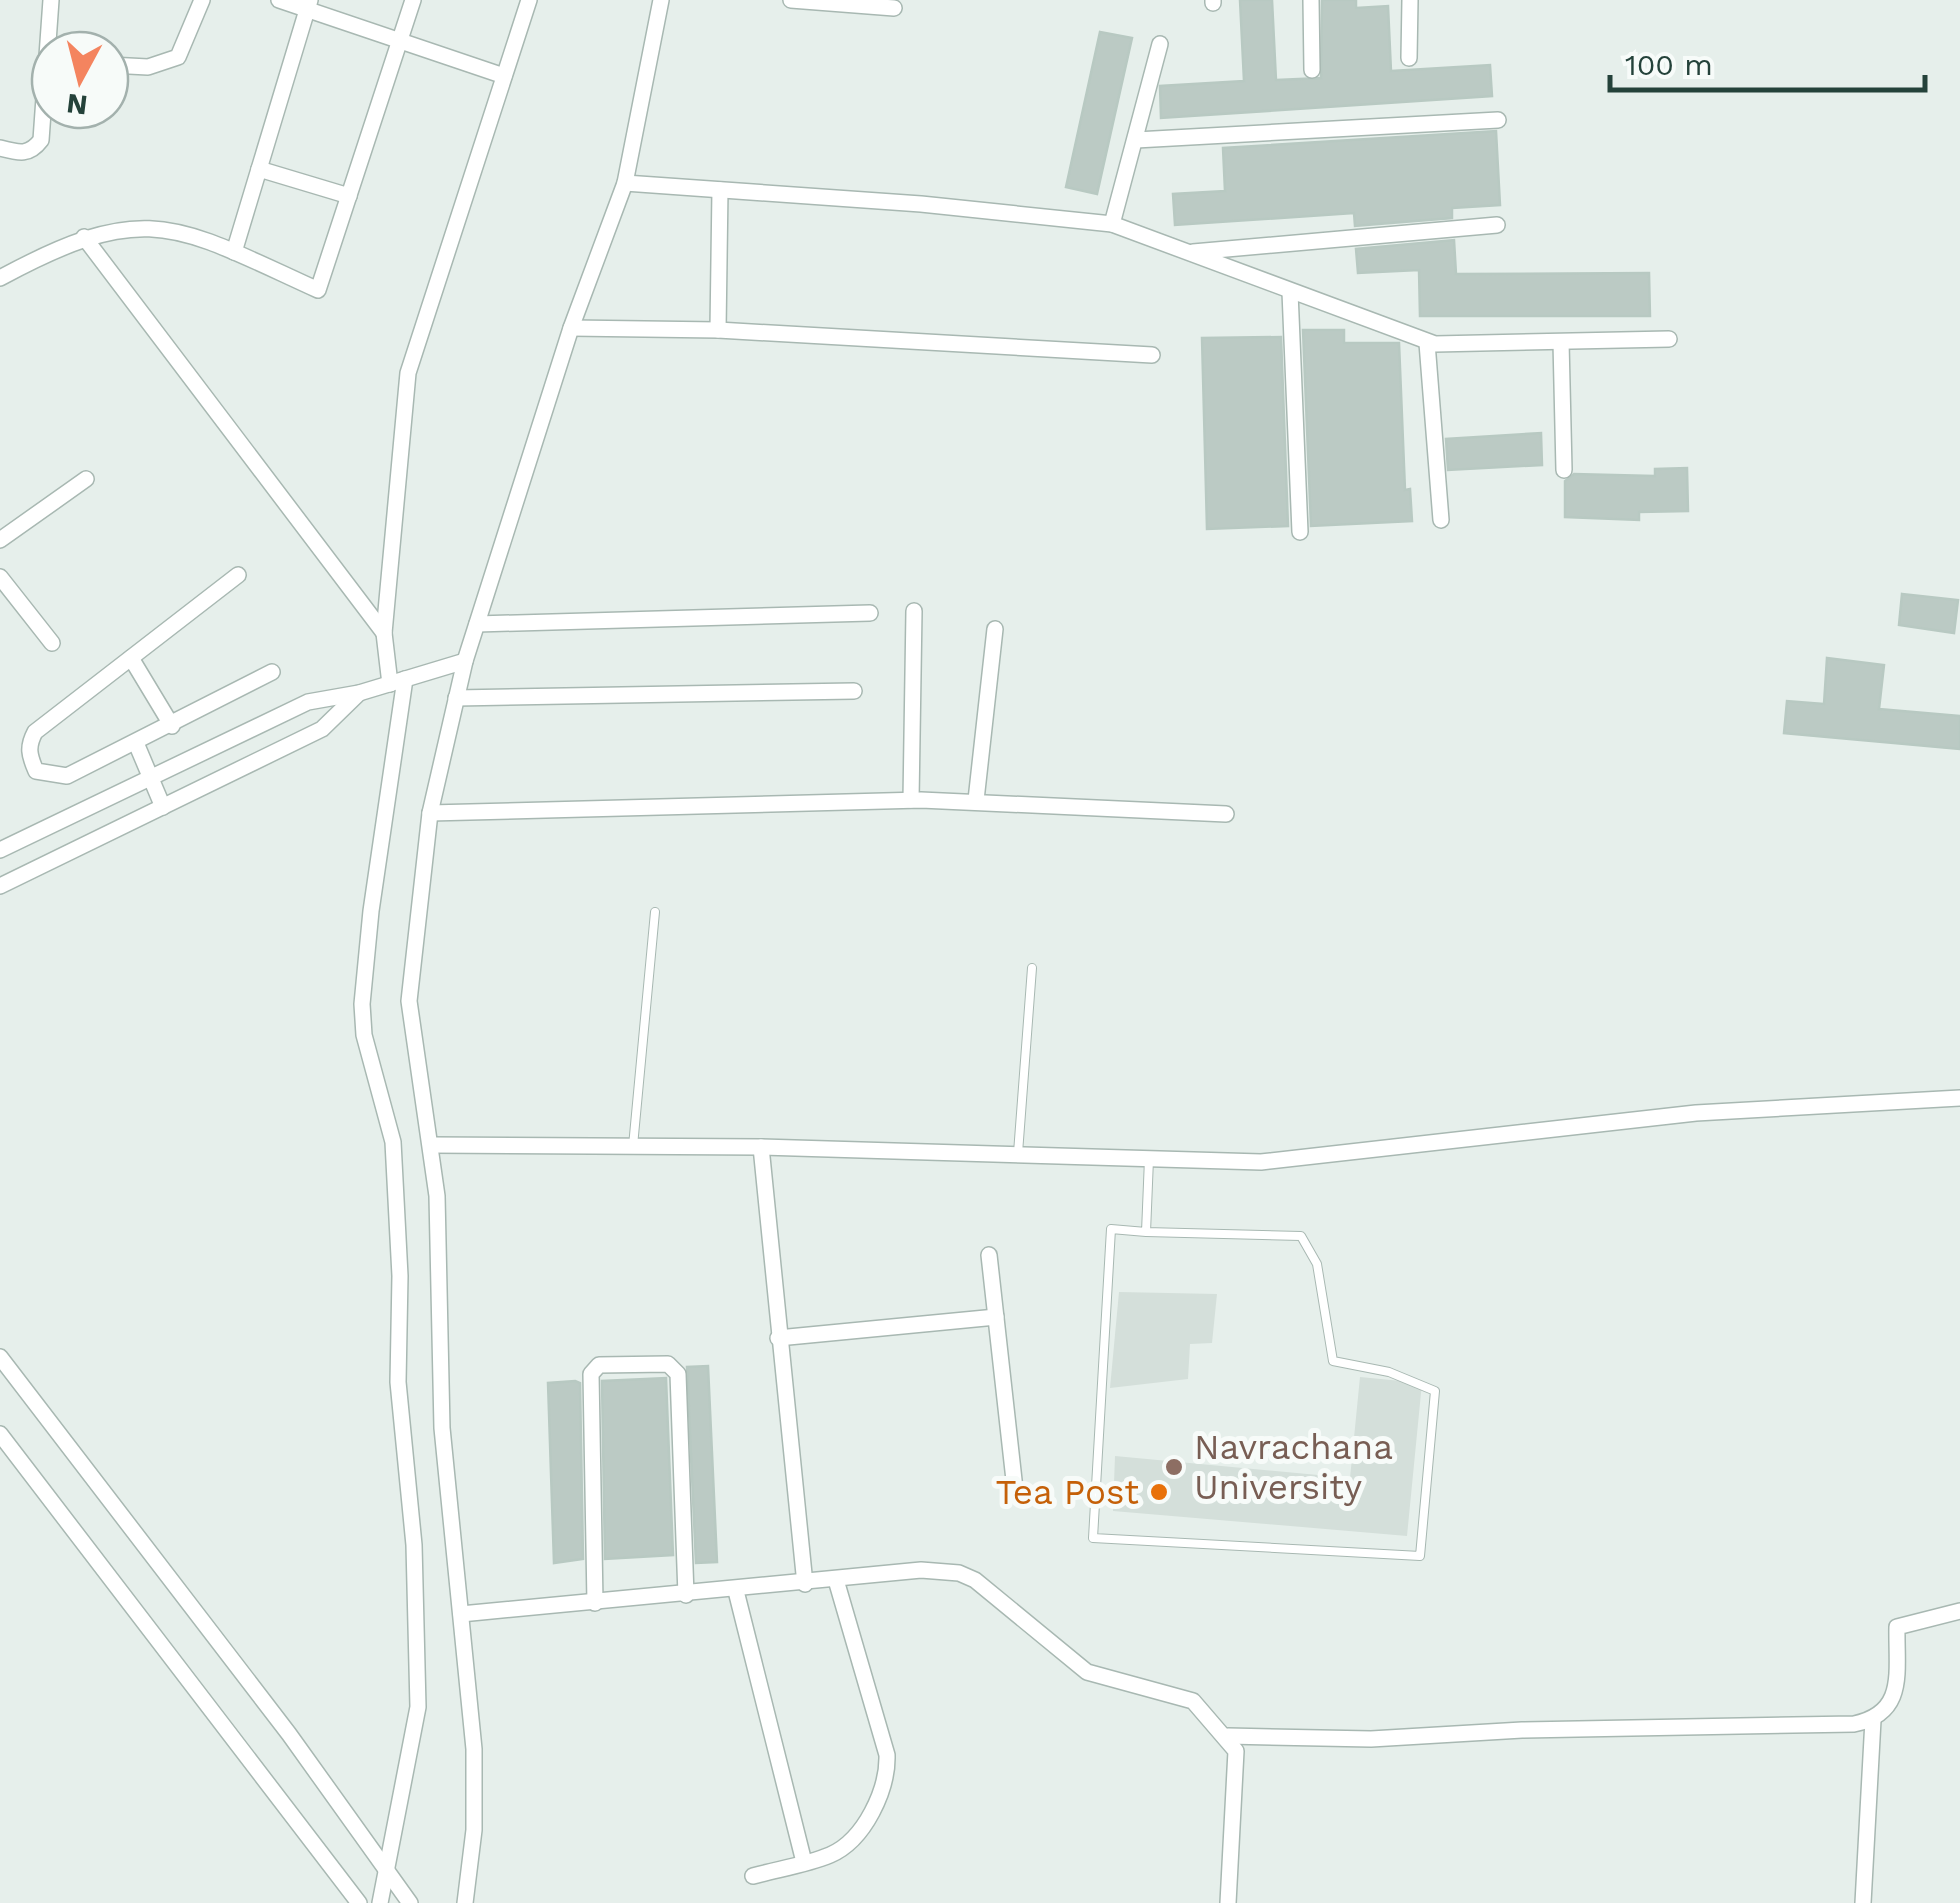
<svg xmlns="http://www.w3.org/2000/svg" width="1960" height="1903" viewBox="0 0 1960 1903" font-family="'Work Sans',sans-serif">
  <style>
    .built { fill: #d4dfda }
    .building { fill: #bbcac4; stroke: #b8c9c2; stroke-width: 2.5 }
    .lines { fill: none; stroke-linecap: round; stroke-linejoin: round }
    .service-casing { stroke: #a8b8b2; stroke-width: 10 }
    .minor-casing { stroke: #a8b8b2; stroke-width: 18 }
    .service { stroke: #fff; stroke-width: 8 }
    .minor { stroke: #fff; stroke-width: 15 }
    .education-dot { fill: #8d6e63; stroke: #f7fbf9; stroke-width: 4 }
    .food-dot { fill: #e8710a; stroke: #f7fbf9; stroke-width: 4 }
    .labels { text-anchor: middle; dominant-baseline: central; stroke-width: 10; stroke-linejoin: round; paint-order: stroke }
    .education-label { font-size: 35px; fill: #785e54; stroke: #f7fbf9; text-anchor: start }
    .food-label { font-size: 35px; fill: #c56008; stroke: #f7fbf9; text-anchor: end }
  </style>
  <rect width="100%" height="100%" fill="#e6efeb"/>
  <g class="built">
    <polygon points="1119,1292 1217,1294 1212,1343 1190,1344 1188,1379 1110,1388"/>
    <polygon points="1360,1377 1422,1383 1407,1536 1113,1511 1115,1456 1350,1478"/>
  </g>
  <g class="building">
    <polygon points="1240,0 1272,0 1276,80 1321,78 1322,0 1356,0 1356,8 1388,6 1391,71 1490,65 1492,96 1161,118 1160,86 1244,81"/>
    <polygon points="1100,32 1132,38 1097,194 1066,187"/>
    <polygon points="1496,131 1500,205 1452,208 1452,218 1355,226 1354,213 1175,225 1173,194 1225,191 1223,148"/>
    <polygon points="1454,240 1456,274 1649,273 1650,316 1420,316 1419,270 1358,273 1356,249"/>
    <polygon points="1303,330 1344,330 1344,343 1399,343 1405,490 1410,489 1412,521 1311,526"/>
    <polygon points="1281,337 1288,526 1207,529 1202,338"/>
    <polygon points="1541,433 1542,465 1448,470 1446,439"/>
    <polygon points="1687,468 1688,511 1639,512 1639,520 1565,517 1565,481 1574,474 1655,476 1655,469"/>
    <polygon points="1902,594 1958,600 1954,633 1899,625"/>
    <polygon points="1827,658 1884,665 1879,709 1960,716 1960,749 1784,733 1787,701 1824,704"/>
    <polygon points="708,1366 717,1562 696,1563 687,1367"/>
    <polygon points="666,1378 673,1555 605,1559 602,1381"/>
    <polygon points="575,1381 580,1383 583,1559 554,1563 548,1383"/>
  </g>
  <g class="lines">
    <g class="service-casing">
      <g id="service">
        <polyline points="633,1146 655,912"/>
        <polyline points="1018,1153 1032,968"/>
        <polyline points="1146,1232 1111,1229 1093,1538 1420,1556 1435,1391 1389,1372 1333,1361 1317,1264 1301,1236 1146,1232 1149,1159"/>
      </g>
    </g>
    <g class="minor-casing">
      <g id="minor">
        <polyline points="279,0 504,76"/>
        <polyline points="791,0 894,8"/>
        <polyline points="1311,0 1312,70"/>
        <polyline points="1213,3 1213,0"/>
        <polyline points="1409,58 1410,0"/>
        <polyline points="110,65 148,67 178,57 202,0"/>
        <polyline points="1136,140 1498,120"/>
        <path d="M0 148C19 153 29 156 41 140L51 0"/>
        <polyline points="259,169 349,196"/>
        <polyline points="625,183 921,204 1112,224 1435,344 1669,339"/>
        <polyline points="1112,224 1160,44"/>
        <polyline points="84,237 384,633"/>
        <polyline points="234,252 310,0"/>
        <polyline points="1193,252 1497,225"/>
        <path d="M0 278C148 198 175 225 318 290L413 0"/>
        <polyline points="1290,292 1300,532"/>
        <polyline points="571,328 718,330 1152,355"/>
        <polyline points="718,330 720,190"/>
        <polyline points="1561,342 1564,470"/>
        <polyline points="1427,343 1441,520"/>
        <polyline points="0,540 86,479"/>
        <path d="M238 575 35 732C27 747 29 755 36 771L67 776 272 672"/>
        <polyline points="0,577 52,643"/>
        <polyline points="477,624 870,613"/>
        <polyline points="131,658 172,726"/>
        <polyline points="390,684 384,633 408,373 529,0"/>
        <polyline points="456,698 854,691"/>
        <polyline points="136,743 163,807"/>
        <polyline points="911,800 914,611"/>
        <polyline points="976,800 995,629"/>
        <polyline points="430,813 921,800 1226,814"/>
        <polyline points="0,850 308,702 359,693 465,661"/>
        <polyline points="0,886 322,729 359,693"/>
        <polyline points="432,1145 761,1147 1261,1162 1696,1113 1960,1098"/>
        <polyline points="761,1147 805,1584"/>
        <polyline points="989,1255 1015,1489"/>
        <polyline points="778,1338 996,1317"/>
        <polyline points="0,1357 289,1734 410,1903"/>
        <polyline points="0,1434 359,1903"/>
        <polyline points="736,1591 804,1862"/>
        <polyline points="595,1603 591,1374 599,1365 668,1364 678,1374 686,1595"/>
        <polyline points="461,1614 921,1570 959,1573 975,1580 1087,1672 1193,1701 1236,1751 1228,1903"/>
        <path d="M1228 1736 1371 1739 1522 1730 1854 1724C1907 1713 1896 1672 1897 1627L1960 1611"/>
        <path d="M753 1876C778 1869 806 1865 830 1855 865 1840 888 1789 887 1755L836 1580"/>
        <polyline points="380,1903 418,1707 414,1545 398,1382 400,1276 393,1142 364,1035 362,1004 371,911 405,679"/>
        <polyline points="465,1903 474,1830 474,1749 442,1428 437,1196 409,1001 430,813 465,661 571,328 625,183 661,0"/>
        <polyline points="1863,1903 1873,1720"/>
      </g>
    </g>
    <use href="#service" class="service"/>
    <use href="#minor" class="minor"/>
  </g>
  <circle class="education-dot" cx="1174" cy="1467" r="10"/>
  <circle class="food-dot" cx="1159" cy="1492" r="10"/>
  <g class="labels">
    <g class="education-label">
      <text x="1194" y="1447">Navrachana<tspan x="1194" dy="40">University</tspan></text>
    </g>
    <g class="food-label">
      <text x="1139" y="1492">Tea Post</text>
    </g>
  </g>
  <g transform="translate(80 80) rotate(187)"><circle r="48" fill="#f7fbf9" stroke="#a3b1ad" stroke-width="2.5"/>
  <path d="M0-8L18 38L0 25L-18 38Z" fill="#f4845f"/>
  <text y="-15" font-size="28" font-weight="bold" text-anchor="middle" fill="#24423a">N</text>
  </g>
  <path d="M1610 75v15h315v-15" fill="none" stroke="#24423a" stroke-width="5"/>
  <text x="1625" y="75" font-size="30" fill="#24423a" stroke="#f7fbf9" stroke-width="8" paint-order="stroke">100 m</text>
</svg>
